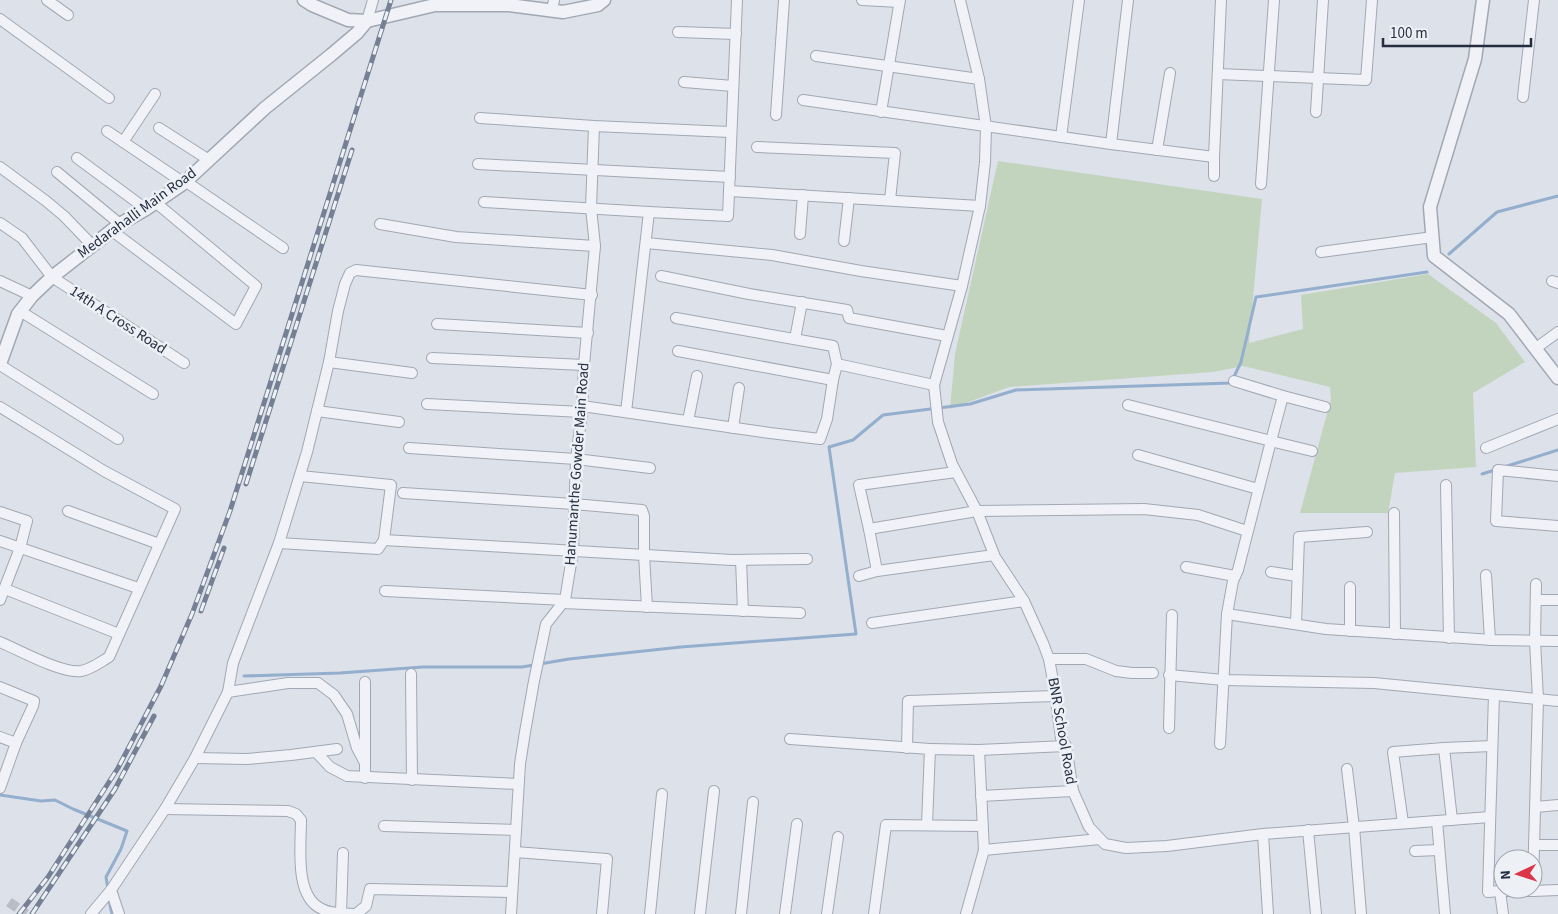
<svg xmlns="http://www.w3.org/2000/svg" width="1558" height="914" viewBox="0 0 1558 914" font-family="'Source Sans 3',sans-serif">
  <style>
    .green { fill: #c2d4be }
    .lines { fill: none; stroke-linecap: round; stroke-linejoin: round }
    .stream { stroke: #94aecd; stroke-width: 3 }
    .minor-tunnel { stroke: #b8bdc7; stroke-width: 10; stroke-dasharray: 10 5; stroke-linecap: butt }
    .minor-casing { stroke: #a2a8b3; stroke-width: 12 }
    .tertiary-casing { stroke: #a2a8b3; stroke-width: 15 }
    .minor { stroke: #f0f2f7; stroke-width: 10 }
    .tertiary { stroke: #f0f2f7; stroke-width: 12 }
    .rail-casing { stroke: #758094; stroke-width: 5 }
    .rail { stroke: #edf1f6; stroke-width: 3; stroke-dasharray: 9; stroke-linecap: butt }
    .labels { text-anchor: middle; dominant-baseline: central; stroke-width: 5; stroke-linejoin: round; paint-order: stroke }
    .street-label { font-size: 15px; fill: #252e41; stroke: #edf1f6 }
  </style>
  <rect width="100%" height="100%" fill="#dde1e9"/>
  <polygon class="green" points="998,161 1262,199 1249,343 1303,329 1301,295 1428,274 1496,323 1525,362 1473,393 1476,467 1395,473 1388,513 1300,513 1331,399 1330,387 1243,366 1213,372 1009,387 950,409 955,354"/>
  <g class="lines">
    <g class="stream">
      <polyline points="1449,254 1497,212 1558,196"/>
      <polyline points="1504,467 1558,450"/>
      <polyline points="1482,474 1495,470"/>
      <polyline points="244,676 340,673 423,667 522,667 569,659 681,647 856,634 829,447 853,440 883,415 970,404 1016,390 1231,383 1241,362 1256,297 1427,272"/>
      <polyline points="0,795 41,801 55,800 73,809 127,831 121,849 106,877 108,889"/>
      <polyline points="109,900 112,914"/>
    </g>
    <polyline class="minor-tunnel" points="9,902 26,914"/>
    <g class="minor-casing">
      <g id="minor">
        <polyline points="47,0 68,15"/>
        <polyline points="862,0 899,2"/>
        <polyline points="960,0 979,79 986,127 985,162 980,206 962,286 934,385 938,422 952,464 977,511 995,557 1024,601 1043,643 1049,659 1054,686 1061,738 1066,746 1073,791 1089,827 1105,844 1126,848 1167,846 1263,834 1490,817"/>
        <polyline points="552,10 554,0"/>
        <polyline points="0,19 109,98"/>
        <polyline points="367,21 373,0"/>
        <polyline points="678,32 736,34"/>
        <polyline points="816,56 979,79"/>
        <polyline points="1218,74 1366,80 1372,0"/>
        <polyline points="684,82 733,86"/>
        <polyline points="1523,97 1534,0"/>
        <polyline points="803,100 1111,144 1128,0"/>
        <polyline points="881,112 900,0"/>
        <polyline points="1316,112 1323,0"/>
        <polyline points="776,115 784,0"/>
        <polyline points="480,118 594,126 730,132"/>
        <polyline points="159,128 209,160"/>
        <polyline points="107,131 184,183"/>
        <polyline points="1061,137 1079,0"/>
        <polyline points="123,142 155,94"/>
        <polyline points="1111,144 1214,157 1221,0"/>
        <polyline points="757,147 895,153 890,200"/>
        <polyline points="1157,150 1170,73"/>
        <polyline points="77,158 146,209"/>
        <polyline points="478,164 730,177"/>
        <polyline points="0,167 46,201 64,216 92,245"/>
        <polyline points="57,172 120,224"/>
        <polyline points="1214,176 1214,157"/>
        <polyline points="185,181 283,248"/>
        <polyline points="1261,184 1274,0"/>
        <polyline points="729,191 980,206"/>
        <polyline points="484,202 649,212 626,412"/>
        <polyline points="649,212 728,216 737,0"/>
        <polyline points="0,223 22,238 52,277 184,363"/>
        <polyline points="380,224 456,237 595,246"/>
        <polyline points="111,230 236,324 256,286 155,202"/>
        <polyline points="800,234 803,195"/>
        <polyline points="844,241 849,198"/>
        <polyline points="646,243 772,255 861,271 962,286"/>
        <polyline points="1321,252 1433,237"/>
        <polyline points="661,276 749,294 847,310 849,318 947,336"/>
        <polyline points="0,281 32,296"/>
        <polyline points="1552,281 1558,283"/>
        <polyline points="20,311 153,394"/>
        <polyline points="676,318 833,346 837,364"/>
        <polyline points="437,324 588,333"/>
        <polyline points="795,339 802,302"/>
        <polyline points="1536,348 1558,332"/>
        <polyline points="678,351 833,380 837,364 934,385"/>
        <polyline points="432,358 584,365"/>
        <polyline points="329,362 412,373"/>
        <polyline points="0,365 118,439"/>
        <polyline points="1234,381 1283,396"/>
        <polyline points="427,404 582,412"/>
        <polyline points="1128,405 1271,441 1238,570 1233,581 1227,614 1220,744"/>
        <polyline points="582,406 770,433 820,439 827,419 833,380"/>
        <path d="M0 407 104 471 175 509 109 657C100 662 92 669 81 671 62 674 19 650 0 642"/>
        <polyline points="317,411 399,422"/>
        <polyline points="688,421 697,376"/>
        <polyline points="733,428 739,388"/>
        <polyline points="409,448 576,459 650,468"/>
        <polyline points="1486,448 1558,419"/>
        <polyline points="1312,451 1271,441 1283,396 1325,407"/>
        <polyline points="1138,455 1258,489"/>
        <polyline points="1558,476 1498,470 1496,521 1558,526"/>
        <polyline points="1446,485 1449,638"/>
        <polyline points="403,493 574,504 642,510 644,516 644,555 647,607"/>
        <polyline points="68,511 159,544"/>
        <polyline points="0,512 27,521 20,548 0,600"/>
        <polyline points="1394,513 1395,634"/>
        <polyline points="869,529 859,485 956,472"/>
        <polyline points="384,540 732,560 807,559"/>
        <polyline points="0,541 138,588"/>
        <polyline points="279,543 378,549 384,540 391,485 300,476"/>
        <polyline points="741,560 743,611"/>
        <polyline points="1186,567 1235,576"/>
        <polyline points="877,571 869,529 977,511 1144,509 1198,515 1247,531"/>
        <polyline points="1271,572 1297,576"/>
        <polyline points="1486,575 1490,640"/>
        <polyline points="859,576 877,571 994,555"/>
        <polyline points="5,589 119,634"/>
        <polyline points="385,591 565,600"/>
        <polyline points="1536,600 1558,600"/>
        <polyline points="562,603 800,613"/>
        <polyline points="1227,614 1326,629 1493,640 1558,641"/>
        <polyline points="872,623 1024,601"/>
        <polyline points="1296,624 1299,537 1367,532"/>
        <polyline points="1350,631 1350,587"/>
        <polyline points="1049,659 1086,659 1116,671 1132,673 1153,673"/>
        <polyline points="411,674 412,780"/>
        <polyline points="1169,675 1224,680 1374,683 1558,701"/>
        <polyline points="365,682 365,778"/>
        <polyline points="0,687 34,701 33,706 16,743 0,788"/>
        <polyline points="228,692 288,683 318,683 334,695 347,714 357,748 365,763"/>
        <polyline points="1494,695 1488,892 1500,891"/>
        <polyline points="1169,728 1172,615"/>
        <polyline points="0,737 16,743"/>
        <polyline points="790,739 930,749"/>
        <polyline points="907,748 908,701 1055,696"/>
        <polyline points="1444,748 1492,746"/>
        <polyline points="979,750 984,850"/>
        <polyline points="316,752 330,767 347,776 518,784"/>
        <polyline points="195,758 247,759 291,755 337,749"/>
        <polyline points="1347,769 1354,827 1361,914"/>
        <polyline points="981,796 1073,791"/>
        <polyline points="1536,807 1558,805"/>
        <path d="M165 809 288 811 296 814 301 820C301 846 294 897 322 909 331 914 343 913 352 914"/>
        <polyline points="1437,821 1445,914"/>
        <polyline points="1403,823 1393,752 1444,748 1452,820"/>
        <polyline points="927,825 930,749 979,750 1066,746"/>
        <polyline points="384,826 516,830"/>
        <polyline points="1308,830 1316,914"/>
        <polyline points="1263,834 1268,914"/>
        <polyline points="1534,845 1558,845"/>
        <polyline points="1415,851 1439,850"/>
        <polyline points="515,852 607,859 602,914"/>
        <polyline points="1533,883 1538,699 1535,641 1536,584"/>
        <polyline points="1533,889 1533,891 1558,890"/>
        <polyline points="341,913 343,853"/>
        <polyline points="91,914 111,890"/>
        <polyline points="119,914 111,890 165,809 195,758 228,692 233,663 279,543 307,452 329,362 338,311 345,284 350,273 356,270 592,295"/>
        <polyline points="356,914 366,906 370,889 512,892"/>
        <polyline points="511,914 520,764 525,732 534,681 546,624 565,600 573,551 576,459 582,412 584,365 595,246 591,208 594,126"/>
        <polyline points="650,914 662,794"/>
        <polyline points="700,914 714,791"/>
        <polyline points="741,914 753,802"/>
        <polyline points="785,914 797,824"/>
        <polyline points="827,914 838,837"/>
        <polyline points="874,914 886,825 982,826"/>
        <polyline points="966,914 984,850 1100,839"/>
        <polyline points="1503,914 1500,891 1533,891"/>
      </g>
    </g>
    <g class="tertiary-casing">
      <g id="tertiary">
        <polyline points="304,0 312,5 348,20 367,21 435,5 509,5 563,12 598,5 604,0"/>
        <polyline points="1483,0 1475,59 1430,207 1434,256 1509,314 1558,378"/>
        <polyline points="0,364 18,314 32,296 52,277 120,224 146,209 184,183 265,108 331,55 357,33 367,21"/>
      </g>
    </g>
    <use href="#minor" class="minor"/>
    <use href="#tertiary" class="tertiary"/>
    <g class="rail-casing">
      <g id="rail">
        <polyline points="246,484 352,150"/>
        <polyline points="201,611 224,548"/>
        <polyline points="19,914 48,877 118,768 161,686 192,614 230,511 391,0"/>
        <polyline points="32,914 115,789 154,716"/>
      </g>
    </g>
    <use href="#rail" class="rail"/>
  </g>
  <g class="labels">
    <g class="street-label">
      <text transform="translate(137 213) rotate(-36)">Medarahalli Main Road</text>
      <text transform="translate(118 320) rotate(33)">14th A Cross Road</text>
      <text transform="translate(577 464) rotate(-86)">Hanumanthe Gowder Main Road</text>
      <text transform="translate(1062 731) rotate(80)">BNR School Road</text>
    </g>
  </g>
  <g transform="translate(1518 874) rotate(266)"><circle r="24" fill="#edf1f6" stroke="#9da3ae"/>
  <path d="M0-4L9 19L0 12L-9 19Z" fill="#dc3448"/>
  <text y="-8" font-size="14" font-weight="bold" text-anchor="middle" fill="#252e41">N</text>
  </g>
  <path d="M1383 38v8h148v-8" fill="none" stroke="#252e41" stroke-width="2.5"/>
  <text x="1390" y="38" font-size="15" fill="#252e41" stroke="#edf1f6" stroke-width="4" paint-order="stroke">100 m</text>
</svg>
